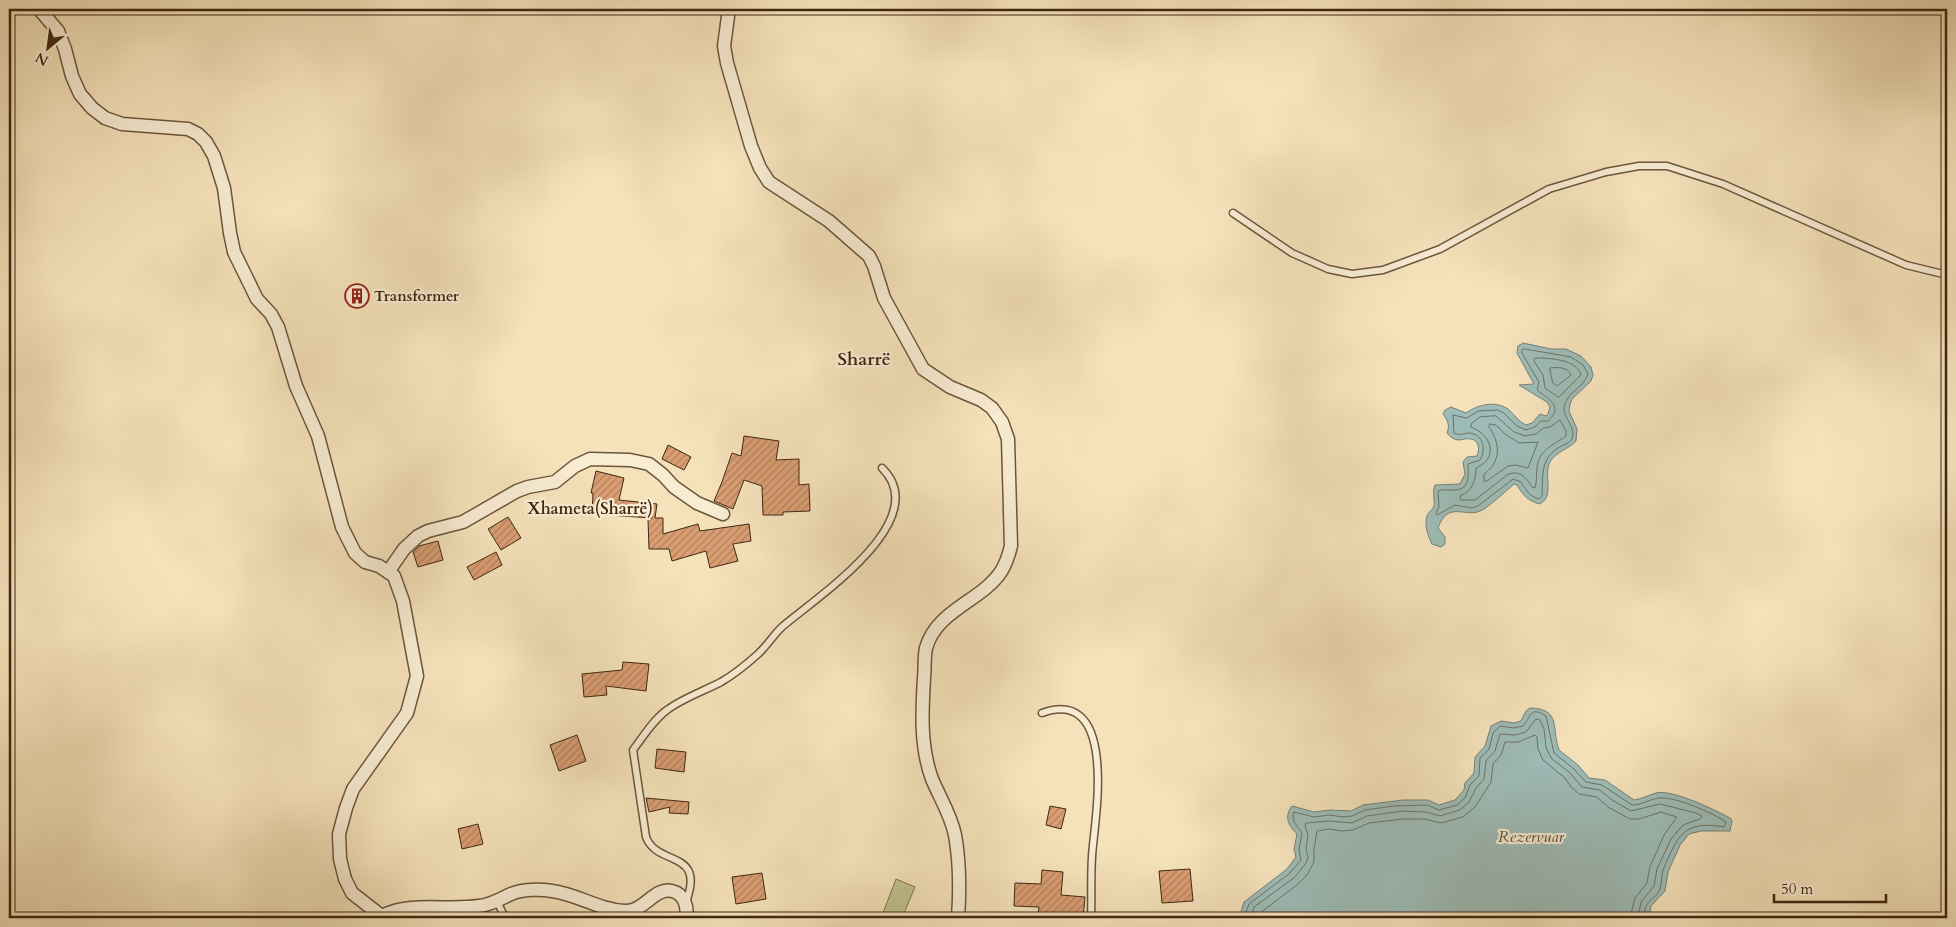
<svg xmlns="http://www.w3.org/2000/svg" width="1956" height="927" viewBox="0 0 1956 927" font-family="Cardo,serif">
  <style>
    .pitch { fill: #c0c28d; stroke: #807450 }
    .water { fill: #9dbcb7; stroke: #778075 }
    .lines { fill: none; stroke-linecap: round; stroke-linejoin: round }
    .shore { stroke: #6e7264; stroke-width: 1 }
    .building { fill: url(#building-hatch); stroke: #3f2712 }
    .lane-casing { stroke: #6c563c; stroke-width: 9 }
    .street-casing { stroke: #6c563c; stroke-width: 15 }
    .lane { stroke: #f8ecd3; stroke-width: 6 }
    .street { stroke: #f8ecd3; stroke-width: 12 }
    .labels { text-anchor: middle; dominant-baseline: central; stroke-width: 4.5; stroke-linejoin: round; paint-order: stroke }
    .poi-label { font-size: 15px; font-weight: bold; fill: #3f2712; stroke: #f8ecd3; text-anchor: start }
    .neighbourhood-label { font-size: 16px; font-weight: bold; fill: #3f2712; stroke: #f8ecd3 }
    .water-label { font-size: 16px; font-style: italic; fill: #564c3b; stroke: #f8ecd3 }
    .quarter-label { font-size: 18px; font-weight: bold; fill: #3f2712; stroke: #f8ecd3 }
  </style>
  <defs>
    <pattern id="building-hatch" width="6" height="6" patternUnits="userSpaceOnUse" patternTransform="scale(1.25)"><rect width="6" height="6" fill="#da9e73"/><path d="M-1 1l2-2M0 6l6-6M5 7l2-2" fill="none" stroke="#b2815d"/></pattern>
  </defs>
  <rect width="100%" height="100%" fill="#f5e2bb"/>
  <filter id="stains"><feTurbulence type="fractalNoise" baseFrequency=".004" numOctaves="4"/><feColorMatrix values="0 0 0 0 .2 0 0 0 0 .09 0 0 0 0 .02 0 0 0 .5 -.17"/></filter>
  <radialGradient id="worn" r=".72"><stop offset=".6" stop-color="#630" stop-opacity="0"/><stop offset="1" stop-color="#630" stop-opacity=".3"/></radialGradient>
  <polygon class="pitch" points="896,879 915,887 902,918 881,918"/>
  <g class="water">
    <path d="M1523 343 1551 349H1566L1581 356 1591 367 1593 375 1591 381 1572 399 1570 404 1569 411 1577 429 1576 441C1567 451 1550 453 1548 468 1546 481 1553 499 1539 504 1527 500 1523 495 1517 485L1514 484C1506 491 1489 507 1480 511 1465 518 1448 500 1438 528L1445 537V544L1441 547 1432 544C1428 536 1424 525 1427 516 1428 512 1433 510 1434 506 1435 499 1432 493 1435 485L1460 484 1465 474 1463 462 1467 457 1477 456C1480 450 1479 440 1471 439 1466 438 1462 440 1458 440 1453 439 1450 437 1447 433 1450 425 1448 421 1443 414L1445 410 1451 407 1466 413C1477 405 1495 400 1508 409 1515 415 1518 421 1526 425L1532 423 1540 414 1546 416 1548 414 1550 407 1547 402 1519 385 1534 384 1517 353 1518 346Z"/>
    <path d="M1530 708C1562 709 1551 728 1559 750L1578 765 1589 778 1605 780 1634 800C1641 799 1649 795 1656 793 1673 789 1715 810 1730 818L1732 821 1730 831H1701L1689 834 1680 845 1668 872 1665 891 1651 906 1649 918H1239L1244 902 1287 869 1296 857 1294 849 1297 834C1288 825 1284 817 1292 806L1314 812 1330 810 1351 811 1363 805 1403 800H1428L1439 805 1455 800 1464 790 1465 783 1474 773 1475 757 1485 746 1491 726 1501 721 1514 723 1521 721 1526 711Z"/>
  </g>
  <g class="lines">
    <g class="shore">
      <path d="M1525 349 1571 357 1583 365 1588 374C1583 389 1566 392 1564 408 1563 418 1578 429 1571 440 1568 444 1562 445 1558 448 1540 459 1543 477 1542 496L1539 499C1529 496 1526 490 1521 482L1513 479 1478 506 1472 508 1455 505 1437 515 1436 513 1439 507 1438 491C1443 489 1446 490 1451 490 1471 491 1468 477 1468 464L1480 460C1486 450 1484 435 1470 433 1464 433 1460 436 1454 433L1453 415 1467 418 1478 411 1498 410 1505 414 1517 426 1526 430 1535 427 1541 421H1548C1565 406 1547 398 1537 390L1539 382 1522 353V350Z"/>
      <path d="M1535 358C1549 358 1577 359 1581 375L1560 396 1558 397 1545 388 1543 375 1534 361Z"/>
      <path d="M1550 368C1558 367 1568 367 1571 375L1557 386 1553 383Z"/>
      <path d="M1496 416 1514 432 1525 436 1536 434 1543 428 1550 427 1560 420 1566 431V436C1554 445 1538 450 1537 468 1536 475 1537 481 1535 488L1532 487C1526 477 1519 469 1507 475L1475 500H1461L1460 496C1472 491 1476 481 1476 468 1499 458 1492 435 1471 427V424L1480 417Z"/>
      <path d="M1490 424 1496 425 1505 434 1519 443 1538 442 1528 468 1516 465 1508 466 1487 481H1484V474C1501 462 1501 444 1489 427Z"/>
      <path d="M1244 918 1249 904 1290 873 1301 860 1299 849 1302 834C1299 826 1290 822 1294 812L1314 817 1329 815 1344 817 1352 816 1365 810 1394 806 1427 805 1439 810 1457 805 1465 798 1470 785 1479 776 1480 758 1489 749 1493 733 1500 726 1514 728 1523 726C1531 718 1529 705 1546 716L1554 753 1574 769 1586 782 1602 785 1632 805C1642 805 1650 799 1659 798 1674 796 1713 813 1726 822L1724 827C1682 820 1678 836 1663 870 1661 876 1662 883 1660 889 1654 902 1644 899 1644 918"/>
      <polyline points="1251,918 1254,907 1295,877 1306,863 1308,857 1306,849 1308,835 1305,826 1306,823 1329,821 1352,823 1367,816 1403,811 1426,812 1440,816 1460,810 1469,802 1476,788 1484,779 1486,761 1495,751 1500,734 1515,735 1526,732 1536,719 1540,720 1544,729 1546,747 1551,758 1570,773 1582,787 1600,790 1612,800 1631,811 1660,804 1696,813 1702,816 1700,819 1683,825 1671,839 1657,869 1654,886 1641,902 1638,918"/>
      <polyline points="1258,918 1260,913 1298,884 1307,875 1314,862 1314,849 1317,831 1329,829 1342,831 1353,830 1369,823 1403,819 1425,819 1441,823 1463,817 1475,807 1491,782 1493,764 1501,755 1505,742 1518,742 1535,735 1537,737 1538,749 1543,760 1565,778 1571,787 1579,794 1597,797 1608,807 1630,819 1639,819 1661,812 1677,817 1664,835 1658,849 1650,866 1647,883 1635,898 1630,918"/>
    </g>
  </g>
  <g class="building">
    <polygon points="744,436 779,441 776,460 799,459 799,485 809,484 810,511 783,512 783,515 763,515 762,486 744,480 733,509 714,501 722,482 732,453 741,456"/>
    <polygon points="668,445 691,457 684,470 662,459"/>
    <polygon points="596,471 624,478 619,500 657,504 655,518 663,518 663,534 698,524 700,531 749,524 751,541 733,544 738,561 710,568 706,551 672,561 669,549 649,549 648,519 652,518 592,514 593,493 591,493"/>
    <polygon points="508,517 521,538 501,550 488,529"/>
    <polygon points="438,541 443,560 418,567 413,552 419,546"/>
    <polygon points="496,552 502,565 474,580 467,567"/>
    <polygon points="623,662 649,664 646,691 606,686 607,695 584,697 582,674 622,670"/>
    <polygon points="577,735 586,761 559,771 550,745"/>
    <polygon points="657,749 686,752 684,772 655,768"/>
    <polygon points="646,798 689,802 688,814 669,813 670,807 649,812"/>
    <polygon points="1050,806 1066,809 1061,829 1046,825"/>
    <polygon points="478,824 483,844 462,849 458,829"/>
    <polygon points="1190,869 1193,901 1162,903 1159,871"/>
    <polygon points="1042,870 1063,872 1061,895 1085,897 1083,918 1038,914 1039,907 1014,906 1015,883 1041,884"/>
    <polygon points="762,873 766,899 736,904 732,877"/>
  </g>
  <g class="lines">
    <g class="lane-casing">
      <g id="lane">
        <polyline points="1233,213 1292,253 1328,269 1352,274 1383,270 1440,249 1549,189 1606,172 1639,166 1667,166 1723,184 1906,265 1947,275"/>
        <polyline points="1947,402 1946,410 1947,433"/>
        <path d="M1042 713C1115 687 1097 807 1093 845 1090 869 1092 894 1091 918"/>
        <polyline points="497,901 505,918"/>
        <path d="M686 902C706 849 657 867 646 837L633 750C643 737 653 720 667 710 683 698 704 691 721 682 733 675 747 664 758 654 767 646 774 634 783 626 817 597 935 520 882 468"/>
      </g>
    </g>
    <g class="street-casing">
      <g id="street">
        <polyline points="39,9 58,31 65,49 72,76 80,94 92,108 105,118 122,124 188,129 198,134 206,142 214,156 224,188 230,233 234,252 257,299 271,314 278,327 296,386 318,436 342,527 355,553 365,562 379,566 394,576 403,601 417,676 407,713 353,789 346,808 339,834 340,859 345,879 352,893 384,918"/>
        <path d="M729 9 724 46 727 63 751 146 760 168 769 182 829 221 869 256 874 266 884 298 923 369 950 387 981 400 992 408 1002 422 1008 439 1011 546C1009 554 1006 563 1002 570 983 601 937 609 926 648 924 657 925 669 924 678 922 712 920 746 932 779 940 798 951 815 955 835 960 863 960 890 958 918"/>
        <polyline points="388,572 404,549 418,536 428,531 463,522 517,491 528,487 555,482 575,466 590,459 630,460 649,464 663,475 674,487 697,503 723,514"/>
        <path d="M382 916C411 901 447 911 479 906 491 905 500 899 511 894 522 889 540 889 552 891 577 894 599 910 625 911 644 912 654 887 672 891 685 894 688 908 686 918"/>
      </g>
    </g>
    <use href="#lane" class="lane"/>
    <use href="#street" class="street"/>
  </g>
  <defs>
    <g id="building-ring" transform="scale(1.25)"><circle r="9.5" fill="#f8ecd3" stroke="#8f2418" stroke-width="1.5"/><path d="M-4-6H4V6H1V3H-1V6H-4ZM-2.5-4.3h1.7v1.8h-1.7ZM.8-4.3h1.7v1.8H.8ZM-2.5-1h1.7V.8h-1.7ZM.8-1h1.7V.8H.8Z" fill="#8f2418"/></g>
  </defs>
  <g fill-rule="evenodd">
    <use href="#building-ring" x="357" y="296"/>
  </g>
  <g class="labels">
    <g class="poi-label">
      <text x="374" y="296">Transformer</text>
    </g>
    <g class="neighbourhood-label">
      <text x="590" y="509">Xhameta(Sharrë)</text>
    </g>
    <g class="water-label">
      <text x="1531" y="837">Rezervuar</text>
    </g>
    <g class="quarter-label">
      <text x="864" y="359">Sharrë</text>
    </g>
  </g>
  <rect width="1956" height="927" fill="none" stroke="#f5e2bb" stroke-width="30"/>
  <rect x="10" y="10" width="1936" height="907" fill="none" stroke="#3f2712" stroke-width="2.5"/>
  <rect x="15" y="15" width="1926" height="897" fill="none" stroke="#3f2712"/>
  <g transform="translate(48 48) rotate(209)" stroke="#f8ecd3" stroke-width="4" paint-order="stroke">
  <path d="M0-4L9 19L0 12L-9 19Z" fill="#3f2712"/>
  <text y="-8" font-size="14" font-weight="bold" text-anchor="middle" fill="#3f2712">N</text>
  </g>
  <path d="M1774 894v8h112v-8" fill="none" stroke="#3f2712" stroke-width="2.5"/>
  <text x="1781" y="894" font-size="15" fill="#3f2712" stroke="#f8ecd3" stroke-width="4" paint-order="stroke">50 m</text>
  <rect width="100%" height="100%" filter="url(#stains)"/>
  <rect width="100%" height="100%" fill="url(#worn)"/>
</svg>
